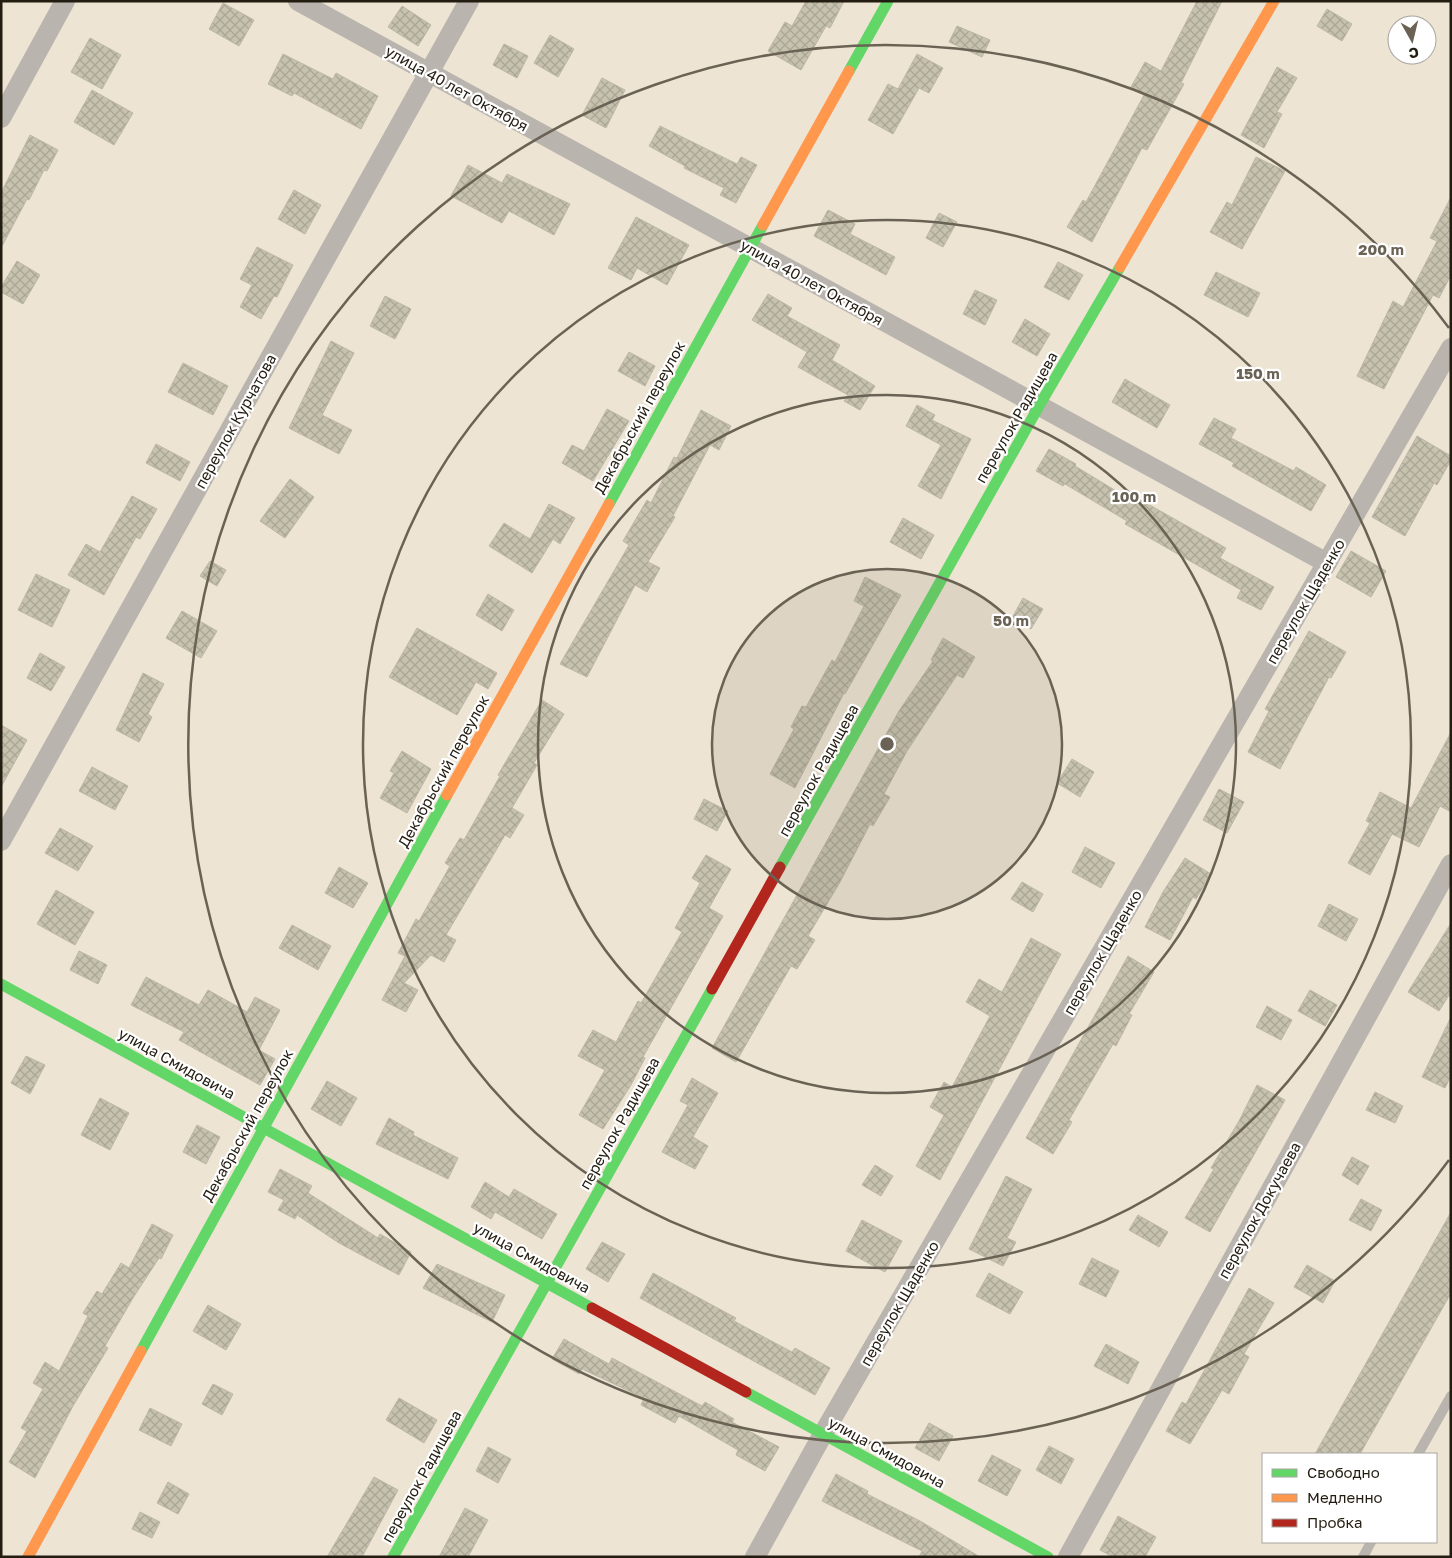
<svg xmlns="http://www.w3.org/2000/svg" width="1452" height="1558" viewBox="0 0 1452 1558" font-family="'Golos Text',sans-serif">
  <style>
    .building { fill: url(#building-cross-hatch); stroke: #bcb7a9 }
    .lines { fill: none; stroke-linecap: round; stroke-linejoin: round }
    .lane { stroke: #b9b4ae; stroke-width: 10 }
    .street { stroke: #b9b4ae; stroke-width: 20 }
    .fast { stroke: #63d668; stroke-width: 11 }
    .slow { stroke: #ff974d; stroke-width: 11 }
    .jam { stroke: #b3261e; stroke-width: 11 }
    .ring { fill: none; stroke: #6a6355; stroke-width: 2.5 }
    .labels { text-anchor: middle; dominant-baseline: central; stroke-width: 4.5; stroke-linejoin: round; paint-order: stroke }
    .street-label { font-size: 15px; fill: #231d11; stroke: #fff }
    .centre { fill: #6a6355; stroke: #fff; stroke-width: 2.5 }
    .ring-label { font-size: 15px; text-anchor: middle; font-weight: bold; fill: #6a6355; stroke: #fff; stroke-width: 4.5; stroke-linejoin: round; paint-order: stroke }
  </style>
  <defs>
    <pattern id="building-cross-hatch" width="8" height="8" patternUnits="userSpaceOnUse" patternTransform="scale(1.25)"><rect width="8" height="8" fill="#c6c2ae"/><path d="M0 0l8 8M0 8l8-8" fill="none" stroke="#aaa695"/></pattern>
  </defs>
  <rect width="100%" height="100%" fill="#ede4d3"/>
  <g class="building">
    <polygon points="806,1 844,1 830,28 826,26 801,70 768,51 785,22 792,26"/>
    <polygon points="1197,1 1222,1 1181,83 1184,84 1147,150 1142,148 1092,242 1067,227 1083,200 1086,202 1144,95 1131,87 1145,62 1161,71"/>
    <polygon points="223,3 254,20 239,46 209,29"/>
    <polygon points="402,6 431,25 418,46 388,27"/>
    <polygon points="1327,9 1352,24 1342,41 1317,26"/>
    <polygon points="957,26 990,40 982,57 949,42"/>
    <polygon points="550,35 574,49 558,77 534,63"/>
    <polygon points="90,38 121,55 102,89 71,72"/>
    <polygon points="504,44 528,56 517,78 493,65"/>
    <polygon points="283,54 333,79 336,73 378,96 361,129 294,93 292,96 268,84"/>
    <polygon points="917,54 943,68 929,93 919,88 893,134 868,120 888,84 898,89"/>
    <polygon points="1277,67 1297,78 1277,112 1282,114 1264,148 1241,135"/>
    <polygon points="602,78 625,90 606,128 582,115"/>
    <polygon points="92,90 133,113 114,145 74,122"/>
    <polygon points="660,126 737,164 741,157 757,165 736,203 720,195 724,188 684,168 685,166 649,146"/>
    <polygon points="30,135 58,150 47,171 44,170 29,200 27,199 1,248 1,193"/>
    <polygon points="1256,157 1285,171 1242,249 1210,232 1227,202 1232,205"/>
    <polygon points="468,165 502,183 507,174 570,204 554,235 509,211 502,223 451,196"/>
    <polygon points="294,190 321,205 305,234 278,219"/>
    <polygon points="1451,197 1451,275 1439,298 1433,295 1384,389 1357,376 1393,301 1403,307 1437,241 1430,238"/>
    <polygon points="828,210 855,224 850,234 895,257 886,275 814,236"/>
    <polygon points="939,213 957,222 943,247 926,238"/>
    <polygon points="636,217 689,245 667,285 637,268 631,280 608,268"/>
    <polygon points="257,247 293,265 277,297 274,296 261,319 240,307 252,285 240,279"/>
    <polygon points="17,261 40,275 23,304 1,292 1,287"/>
    <polygon points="1058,262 1083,275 1069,300 1044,287"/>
    <polygon points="1216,272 1260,293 1248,317 1204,295"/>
    <polygon points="975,290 997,300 985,325 963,314"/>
    <polygon points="768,294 792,308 787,316 840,345 832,360 875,386 860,410 844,401 848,395 798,367 807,352 752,320"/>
    <polygon points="385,296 411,309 395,339 370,326"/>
    <polygon points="1025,319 1050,334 1037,356 1012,342"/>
    <polygon points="331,341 354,353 322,415 352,430 339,454 289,428"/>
    <polygon points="629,352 655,366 645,386 618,371"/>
    <polygon points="183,363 228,386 213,415 168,392"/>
    <polygon points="1125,379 1170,405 1157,428 1112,402"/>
    <polygon points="917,405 935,415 932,420 971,439 941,499 918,486 941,445 906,426"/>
    <polygon points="607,409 629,421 593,481 562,463 572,445 584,451"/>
    <polygon points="701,410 731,426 719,450 710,445 673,516 675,517 648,562 660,568 647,592 635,585 587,677 560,664 629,545 623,541 647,500 651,503 674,457 677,458"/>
    <polygon points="1214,418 1236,429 1231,438 1294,471 1296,467 1326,485 1311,511 1232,466 1234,463 1199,444"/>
    <polygon points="1417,436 1451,456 1451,460 1437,485 1434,483 1405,536 1372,517"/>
    <polygon points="156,444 190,462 180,481 146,463"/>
    <polygon points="1049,449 1076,464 1075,466 1136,503 1139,499 1226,548 1220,558 1274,587 1261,610 1237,598 1241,590 1125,524 1127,521 1065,484 1063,486 1036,471"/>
    <polygon points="290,479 314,497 285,538 260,521"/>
    <polygon points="132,496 157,509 140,539 136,537 104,595 68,575 86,544 100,552"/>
    <polygon points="549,504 575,518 560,544 553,539 532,573 489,546 504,523 530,539"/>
    <polygon points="903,518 934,535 921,559 890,542"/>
    <polygon points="1351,551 1386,571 1371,597 1336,577"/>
    <polygon points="210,561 226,570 217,586 200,576"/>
    <polygon points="36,574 70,590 52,627 18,610"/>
    <polygon points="865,577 901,595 845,694 844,693 795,788 770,774 794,729 791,727 802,706 806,707 832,660 835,662 864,606 854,601"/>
    <polygon points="488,594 514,610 502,631 476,615"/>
    <polygon points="1023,598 1043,609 1031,629 1012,618"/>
    <polygon points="182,611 217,631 201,658 166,638"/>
    <polygon points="417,628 497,673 488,689 476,682 457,715 389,677"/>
    <polygon points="1309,631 1346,652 1331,678 1329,677 1280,769 1248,752 1269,711 1265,709"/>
    <polygon points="943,638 975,657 963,678 957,675 907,751 884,794 890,797 873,826 870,824 840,882 808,936 815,940 797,969 791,966 736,1062 712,1048 899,711 933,661 931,660"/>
    <polygon points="40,653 65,667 51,691 27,678"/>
    <polygon points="143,673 164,684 148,714 152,717 139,742 116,730"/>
    <polygon points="542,700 564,714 534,763 537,765 512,808 524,815 510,838 505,835 446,935 456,940 444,962 431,955 404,983 418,990 406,1012 382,1000 405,956 398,953 416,919 419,921 450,866 445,863 460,838 464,840 500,776 498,775"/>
    <polygon points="1,725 27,740 1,787"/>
    <polygon points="1451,732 1451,812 1440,806 1419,847 1392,834 1370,875 1348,863 1370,823 1366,821 1380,792 1411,808"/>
    <polygon points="402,751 431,769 407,813 380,798 394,773 390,771"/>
    <polygon points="1072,759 1094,772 1080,797 1057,783"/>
    <polygon points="92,767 128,786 115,810 79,791"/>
    <polygon points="1219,789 1244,802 1227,833 1203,820"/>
    <polygon points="704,799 728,811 717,831 694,819"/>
    <polygon points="60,828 93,846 78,871 45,853"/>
    <polygon points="1085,847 1115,863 1101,888 1072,872"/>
    <polygon points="706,855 731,869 709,908 723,916 643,1057 645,1058 631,1085 603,1129 579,1115 605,1070 578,1056 593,1030 616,1042 638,1001 641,1003 682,932 675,928 700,883 692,878"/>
    <polygon points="1185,858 1211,874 1196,899 1193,897 1170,940 1145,927 1163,892"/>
    <polygon points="339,867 368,883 353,908 325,893"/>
    <polygon points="1022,882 1043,894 1033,912 1011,899"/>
    <polygon points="56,890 94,912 75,945 37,924"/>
    <polygon points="1329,904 1358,919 1346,941 1318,926"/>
    <polygon points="1451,923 1451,992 1439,1011 1408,992"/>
    <polygon points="292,925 331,946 318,970 279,948"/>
    <polygon points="1031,938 1061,954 940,1180 916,1166 944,1115 930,1107 944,1082 952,1087 990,1016 966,1002 979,979 1002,992"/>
    <polygon points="79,951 107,965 98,984 70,970"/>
    <polygon points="1128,956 1154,972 1129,1014 1132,1015 1116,1046 1113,1044 1069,1120 1072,1122 1053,1154 1026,1138"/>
    <polygon points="146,977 199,1005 208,990 247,1012 255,997 280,1010 259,1050 275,1059 260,1085 179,1040 184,1032 131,1005"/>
    <polygon points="1310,990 1337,1005 1325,1026 1298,1011"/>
    <polygon points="1267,1006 1292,1020 1281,1040 1256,1027"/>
    <polygon points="1451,1017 1451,1076 1445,1088 1422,1077"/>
    <polygon points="26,1056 45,1065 30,1094 11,1083"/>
    <polygon points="692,1078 718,1093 693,1137 708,1146 695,1169 662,1152 688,1105 680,1101"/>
    <polygon points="327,1081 357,1098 341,1126 311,1109"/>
    <polygon points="1257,1085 1285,1100 1210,1232 1185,1218 1214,1169 1211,1168 1239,1121"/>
    <polygon points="1375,1092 1403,1106 1395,1123 1366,1110"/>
    <polygon points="100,1098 129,1113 110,1150 81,1135"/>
    <polygon points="389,1118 414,1132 413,1135 458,1158 448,1179 376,1144"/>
    <polygon points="197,1125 220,1137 206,1164 183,1152"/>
    <polygon points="1352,1157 1369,1166 1358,1185 1342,1175"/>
    <polygon points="875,1165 893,1176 881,1196 862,1185"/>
    <polygon points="280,1169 312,1186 308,1193 378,1238 380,1234 411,1252 399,1275 339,1243 297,1215 295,1219 278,1210 284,1200 268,1192"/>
    <polygon points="1006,1176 1032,1189 1007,1238 1016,1242 1003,1266 969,1249"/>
    <polygon points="485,1182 509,1197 514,1189 557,1214 542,1239 495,1212 491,1219 471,1207"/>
    <polygon points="1361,1199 1382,1210 1371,1231 1349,1220"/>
    <polygon points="1451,1212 1451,1293 1360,1454 1315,1454"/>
    <polygon points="1138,1215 1168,1232 1159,1247 1129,1230"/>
    <polygon points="862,1220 902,1241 885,1272 846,1251"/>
    <polygon points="152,1224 173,1235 161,1259 159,1258 133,1298 105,1346 108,1348 73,1406 35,1478 9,1462 27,1431 21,1428 43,1389 33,1383 45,1362 59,1371 88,1316 83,1313 97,1291 102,1294 121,1263 129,1268"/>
    <polygon points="602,1242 625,1254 608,1282 586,1269"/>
    <polygon points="1092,1258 1119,1271 1106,1297 1079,1284"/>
    <polygon points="437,1264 505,1295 492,1322 423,1288"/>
    <polygon points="1307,1265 1335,1281 1323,1303 1294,1287"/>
    <polygon points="653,1273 736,1318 734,1321 792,1352 795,1348 830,1368 815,1395 640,1298"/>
    <polygon points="989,1273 1023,1292 1010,1314 976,1296"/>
    <polygon points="1249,1288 1274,1303 1244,1354 1249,1357 1229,1394 1222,1390 1190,1444 1166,1431 1182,1402 1186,1404"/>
    <polygon points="208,1305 241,1324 226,1350 193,1331"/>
    <polygon points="564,1339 609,1364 612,1358 702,1406 705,1402 734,1419 732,1422 779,1447 765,1471 736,1455 738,1450 679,1416 675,1423 641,1405 644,1398 582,1369 579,1374 552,1359"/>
    <polygon points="1106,1344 1139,1362 1128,1384 1094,1366"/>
    <polygon points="213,1384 233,1394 222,1415 202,1404"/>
    <polygon points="399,1398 437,1420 424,1443 386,1420"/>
    <polygon points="150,1408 182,1424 171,1446 139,1430"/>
    <polygon points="929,1423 953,1436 939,1461 915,1448"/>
    <polygon points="1049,1446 1074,1459 1061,1484 1036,1470"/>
    <polygon points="488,1447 511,1459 498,1483 476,1471"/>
    <polygon points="992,1455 1021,1470 1007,1496 978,1481"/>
    <polygon points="836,1474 868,1491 867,1494 920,1521 980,1557 919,1557 922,1551 822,1501"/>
    <polygon points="374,1477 398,1490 362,1557 327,1557"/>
    <polygon points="168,1482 189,1494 178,1514 157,1503"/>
    <polygon points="465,1508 488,1520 468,1557 439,1557"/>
    <polygon points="140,1512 160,1522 152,1538 132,1529"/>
    <polygon points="1118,1516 1156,1537 1145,1557 1113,1557 1100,1550"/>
  </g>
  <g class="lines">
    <g class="lane">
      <polyline points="1418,1454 1451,1396"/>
      <polyline points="1363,1557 1371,1542"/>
    </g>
    <g class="street">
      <polyline points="298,1 1327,563"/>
      <polyline points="1,118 65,1"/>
      <polyline points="1,841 469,1"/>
      <polyline points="755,1557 823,1434 1451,348"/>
      <polyline points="1068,1557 1451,864"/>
    </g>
    <g class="fast">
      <polyline points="849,71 888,1"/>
      <polyline points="609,504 763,225"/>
      <polyline points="780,867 1039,406 1120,267"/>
      <polyline points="1,984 592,1308"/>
      <polyline points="141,1351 447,795"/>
      <polyline points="746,1392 1048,1557"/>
      <polyline points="393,1557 712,989"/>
    </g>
    <g class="slow">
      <polyline points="763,225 849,71"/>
      <polyline points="1120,267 1274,1"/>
      <polyline points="447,795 609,504"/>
      <polyline points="28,1557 141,1351"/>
    </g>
    <g class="jam">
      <polyline points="712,989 780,867"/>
      <polyline points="592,1308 746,1392"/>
    </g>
  </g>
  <circle cx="887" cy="744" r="175" fill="#6a6355" fill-opacity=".12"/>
  <g class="ring">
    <circle cx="887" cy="744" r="175"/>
    <circle cx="887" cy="744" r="349"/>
    <circle cx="887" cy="744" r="524"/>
    <path d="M1449 1160A699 699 0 1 1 1449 328"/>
  </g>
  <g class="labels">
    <g class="street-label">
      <text transform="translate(457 88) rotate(29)">улица 40 лет Октября</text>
      <text transform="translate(812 282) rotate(29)">улица 40 лет Октября</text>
      <text transform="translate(639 417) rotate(-61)">Декабрьский переулок</text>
      <text transform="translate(1016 417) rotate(-60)">переулок Радищева</text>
      <text transform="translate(235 421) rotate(-61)">переулок Курчатова</text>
      <text transform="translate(1305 601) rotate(-60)">переулок Щаденко</text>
      <text transform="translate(818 770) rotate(-61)">переулок Радищева</text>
      <text transform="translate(443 771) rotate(-61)">Декабрьский переулок</text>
      <text transform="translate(1102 952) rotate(-60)">переулок Щаденко</text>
      <text transform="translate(177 1063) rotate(29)">улица Смидовича</text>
      <text transform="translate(619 1123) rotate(-61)">переулок Радищева</text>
      <text transform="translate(247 1125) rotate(-61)">Декабрьский переулок</text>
      <text transform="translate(1259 1210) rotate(-61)">переулок Докучаева</text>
      <text transform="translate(532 1257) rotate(29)">улица Смидовича</text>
      <text transform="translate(899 1303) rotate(-60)">переулок Щаденко</text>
      <text transform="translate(887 1452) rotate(29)">улица Смидовича</text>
      <text transform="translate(421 1476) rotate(-61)">переулок Радищева</text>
    </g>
  </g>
  <circle cx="887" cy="744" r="8" class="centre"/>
  <g class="ring-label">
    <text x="1381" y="255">200 m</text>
    <text x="1258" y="379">150 m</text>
    <text x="1134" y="502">100 m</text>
    <text x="1011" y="626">50 m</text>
  </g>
  <rect width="1452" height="1558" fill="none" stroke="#231d11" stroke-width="5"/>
  <rect x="1262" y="1453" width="175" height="90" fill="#ffffff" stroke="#a7a5a0"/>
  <rect x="1272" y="1469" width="25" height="8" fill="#63d668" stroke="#a7a5a0"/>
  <text x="1307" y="1478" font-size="15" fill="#231d11">Свободно</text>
  <rect x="1272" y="1494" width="25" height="8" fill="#ff974d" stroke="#a7a5a0"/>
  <text x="1307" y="1503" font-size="15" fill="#231d11">Медленно</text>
  <rect x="1272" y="1519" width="25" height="8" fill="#b3261e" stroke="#a7a5a0"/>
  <text x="1307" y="1528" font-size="15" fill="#231d11">Пробка</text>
  <g transform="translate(1412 40) rotate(172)"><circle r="24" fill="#ffffff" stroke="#a7a5a0"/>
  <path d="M0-4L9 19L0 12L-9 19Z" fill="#6a6355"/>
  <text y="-8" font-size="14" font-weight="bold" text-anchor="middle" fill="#231d11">С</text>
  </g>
</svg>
